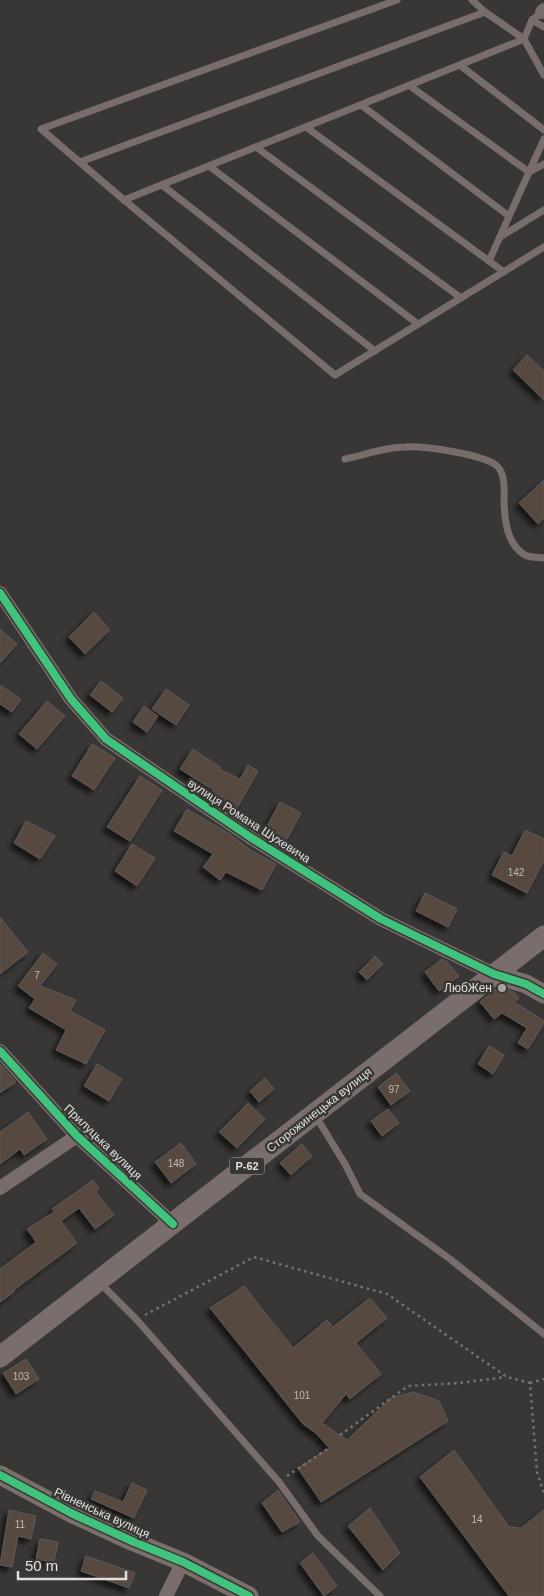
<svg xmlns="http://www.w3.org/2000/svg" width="544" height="1596" viewBox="0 0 544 1596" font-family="Arial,sans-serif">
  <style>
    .building { fill: #584841; stroke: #5b5a59; filter: url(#shadow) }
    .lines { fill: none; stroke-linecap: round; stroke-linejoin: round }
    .path { stroke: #797270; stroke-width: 2.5; stroke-dasharray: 2.5 4; stroke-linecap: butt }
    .lane { stroke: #796d6c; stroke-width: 7 }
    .street { stroke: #796d6c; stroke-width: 14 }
    .secondary { stroke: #7b6f6c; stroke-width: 19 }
    .primary { stroke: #796e6c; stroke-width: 21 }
    .cycleway-casing { stroke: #393734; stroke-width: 11 }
    .cycleway { stroke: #40c37c; stroke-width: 8 }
    .poi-dot { fill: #a6a5a3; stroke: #393734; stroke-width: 2 }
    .labels { text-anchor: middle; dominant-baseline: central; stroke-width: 5; stroke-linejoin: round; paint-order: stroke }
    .number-label { font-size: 10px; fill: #bfbab7 }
    .shield { fill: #393734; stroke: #afadab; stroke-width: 1 }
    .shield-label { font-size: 11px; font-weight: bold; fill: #e1e0de }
    .street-label { font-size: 12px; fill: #e1e0de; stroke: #393734 }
    .poi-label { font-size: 12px; fill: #e1e0de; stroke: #393734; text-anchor: end }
  </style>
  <defs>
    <filter id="shadow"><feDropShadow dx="-4.5" dy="4.5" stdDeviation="2.5" flood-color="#0009"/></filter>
  </defs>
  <rect width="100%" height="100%" fill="#383735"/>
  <g class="building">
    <polygon points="527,355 544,371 544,400 513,370"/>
    <polygon points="544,480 544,518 538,524 519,503"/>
    <polygon points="94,612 110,630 85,654 69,637"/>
    <polygon points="0,629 17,644 0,663"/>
    <polygon points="101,681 123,698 112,712 90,695"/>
    <polygon points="0,685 21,699 12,712 0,704"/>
    <polygon points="166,689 189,705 176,725 152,709"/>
    <polygon points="47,701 65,716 37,749 19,734"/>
    <polygon points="144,706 158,716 147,732 133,722"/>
    <polygon points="92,744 115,758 94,790 72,776"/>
    <polygon points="193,749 220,767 219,769 240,779 248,765 258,771 237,808 211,794 213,790 180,769"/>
    <polygon points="140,776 162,790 130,841 107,827"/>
    <polygon points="280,802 301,813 287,839 266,828"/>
    <polygon points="187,809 228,833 252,851 276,864 262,890 226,872 220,880 203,867 213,854 174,831"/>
    <polygon points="26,821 55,836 40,859 14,843"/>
    <polygon points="525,830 544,839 544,860 527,893 492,875 504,852 512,856"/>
    <polygon points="132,844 155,858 137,886 115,871"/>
    <polygon points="425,893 457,909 448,927 416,911"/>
    <polygon points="0,917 28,952 0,974"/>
    <polygon points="43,953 57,964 40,986 76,1000 70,1011 105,1030 86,1064 56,1050 66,1030 29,1008 35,999 18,986"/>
    <polygon points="375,956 383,964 367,980 359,972"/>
    <polygon points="442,959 446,961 459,976 439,991 425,972"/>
    <polygon points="498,987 514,992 519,998 514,1002 544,1021 544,1023 528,1049 518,1043 527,1028 502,1013 494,1019 480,1002"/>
    <polygon points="489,1046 504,1055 493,1074 478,1064"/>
    <polygon points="0,1064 16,1082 0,1093"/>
    <polygon points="97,1064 122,1079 109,1101 84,1086"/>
    <polygon points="396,1073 410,1091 391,1105 378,1087"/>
    <polygon points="265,1078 274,1089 259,1102 250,1091"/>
    <polygon points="248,1103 265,1119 237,1148 219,1132"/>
    <polygon points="388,1109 399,1123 382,1136 371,1121"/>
    <polygon points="28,1112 47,1139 24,1155 20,1149 0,1164 0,1132"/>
    <polygon points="181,1143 196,1164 171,1183 155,1162"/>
    <polygon points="302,1144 312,1156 291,1175 280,1163"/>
    <polygon points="93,1180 99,1189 96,1192 114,1215 95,1229 79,1208 61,1221 77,1243 14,1290 15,1291 0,1302 0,1269 36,1242 27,1229 54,1212 52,1209"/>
    <polygon points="244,1286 293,1348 327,1320 333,1327 370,1298 387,1318 356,1343 381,1374 350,1399 346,1394 322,1423 347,1440 391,1398 413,1392 439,1401 448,1421 321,1502 298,1468 329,1448 317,1434 303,1424 210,1308"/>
    <polygon points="26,1359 39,1379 16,1394 3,1373"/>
    <polygon points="454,1450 509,1527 521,1528 544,1510 544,1596 509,1596 420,1477"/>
    <polygon points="132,1483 147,1490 134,1518 91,1499 95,1491 123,1502"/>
    <polygon points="278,1490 300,1522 282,1532 262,1503"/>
    <polygon points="370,1508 400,1553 383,1570 348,1526"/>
    <polygon points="9,1510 36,1516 31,1539 18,1536 12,1567 0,1565"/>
    <polygon points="40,1539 58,1542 54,1562 36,1559"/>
    <polygon points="313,1553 337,1586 324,1596 300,1563"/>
    <polygon points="86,1556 135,1573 129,1588 81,1571"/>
  </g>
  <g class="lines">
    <g class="path">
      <polyline points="145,1315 254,1257 387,1294 507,1377 530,1383 537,1472 544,1493"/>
      <polyline points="530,1383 544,1379"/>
      <polyline points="340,1435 408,1386 459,1383 506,1377"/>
      <polyline points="287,1476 329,1448"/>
    </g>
    <g class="lane">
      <polyline points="472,0 485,12 524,39 544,75"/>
      <polyline points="542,12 532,20 524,39 124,200 335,375 544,247"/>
      <polyline points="532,20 544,27"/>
      <polyline points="461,66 544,130"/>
      <polyline points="410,86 529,172 544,164"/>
      <polyline points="361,105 509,216"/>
      <polyline points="306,127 504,272"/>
      <polyline points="256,147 461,298"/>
      <polyline points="80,162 485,12"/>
      <polyline points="209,166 418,324"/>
      <polyline points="162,185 375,351"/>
      <polyline points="124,200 41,129 397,0"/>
      <polyline points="500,237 544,210"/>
      <polyline points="489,261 544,139"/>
      <path d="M345 459C365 455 385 447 405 447 423 446 486 454 498 467 506 476 504 493 504 504 505 521 507 542 522 553 527 558 537 557 544 558"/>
      <polyline points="315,1115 345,1164 360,1194 450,1259 544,1334"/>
      <polyline points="100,1283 137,1320 279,1482 318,1536 380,1596"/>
    </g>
    <g class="street">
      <polyline points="542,12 544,10"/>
      <polyline points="0,593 71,699 106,739 250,837 381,919 494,974"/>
      <polyline points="0,1051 77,1136 173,1224"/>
      <polyline points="0,1188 77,1136"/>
      <polyline points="166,1596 183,1562"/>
    </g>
    <g class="secondary">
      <polyline points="494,974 526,984 544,994"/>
      <polyline points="0,1475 73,1514 134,1542 183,1562 249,1596"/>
    </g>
    <polyline class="primary" points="0,1357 544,936"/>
    <g class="cycleway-casing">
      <g id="cycleway">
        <polyline points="0,593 71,699 106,739 250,837 381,919 494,974 526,984 544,994"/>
        <polyline points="0,1051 77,1136 173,1224"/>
        <polyline points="0,1475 73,1514 134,1542 183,1562 249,1596"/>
      </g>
    </g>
    <use href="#cycleway" class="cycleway"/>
  </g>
  <circle class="poi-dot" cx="502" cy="988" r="5"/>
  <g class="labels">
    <g class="number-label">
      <text x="516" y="872">142</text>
      <text x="37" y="975">7</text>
      <text x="394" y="1089">97</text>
      <text x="176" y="1163">148</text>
      <text x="21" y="1376">103</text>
      <text x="302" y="1395">101</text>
      <text x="477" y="1519">14</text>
      <text x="20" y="1524">11</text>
    </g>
    <rect class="shield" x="229.5" y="1157.5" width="35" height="17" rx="4"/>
    <g class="shield-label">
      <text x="247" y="1166">Р-62</text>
    </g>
    <g class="street-label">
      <text transform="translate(249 821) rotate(33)">вулиця Романа Шухевича</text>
      <text transform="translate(319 1110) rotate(-38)">Сторожинецька вулиця</text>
      <text transform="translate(103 1142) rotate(44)">Прилуцька вулиця</text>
      <text transform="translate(102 1513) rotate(25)">Рівненська вулиця</text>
    </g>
    <g class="poi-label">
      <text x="492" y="988">ЛюбЖен</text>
    </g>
  </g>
  <path d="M18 1571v8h108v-8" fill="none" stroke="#e1e0de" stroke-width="2.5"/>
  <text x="25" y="1571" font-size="15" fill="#e1e0de" stroke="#393734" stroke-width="4" paint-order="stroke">50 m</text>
</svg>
